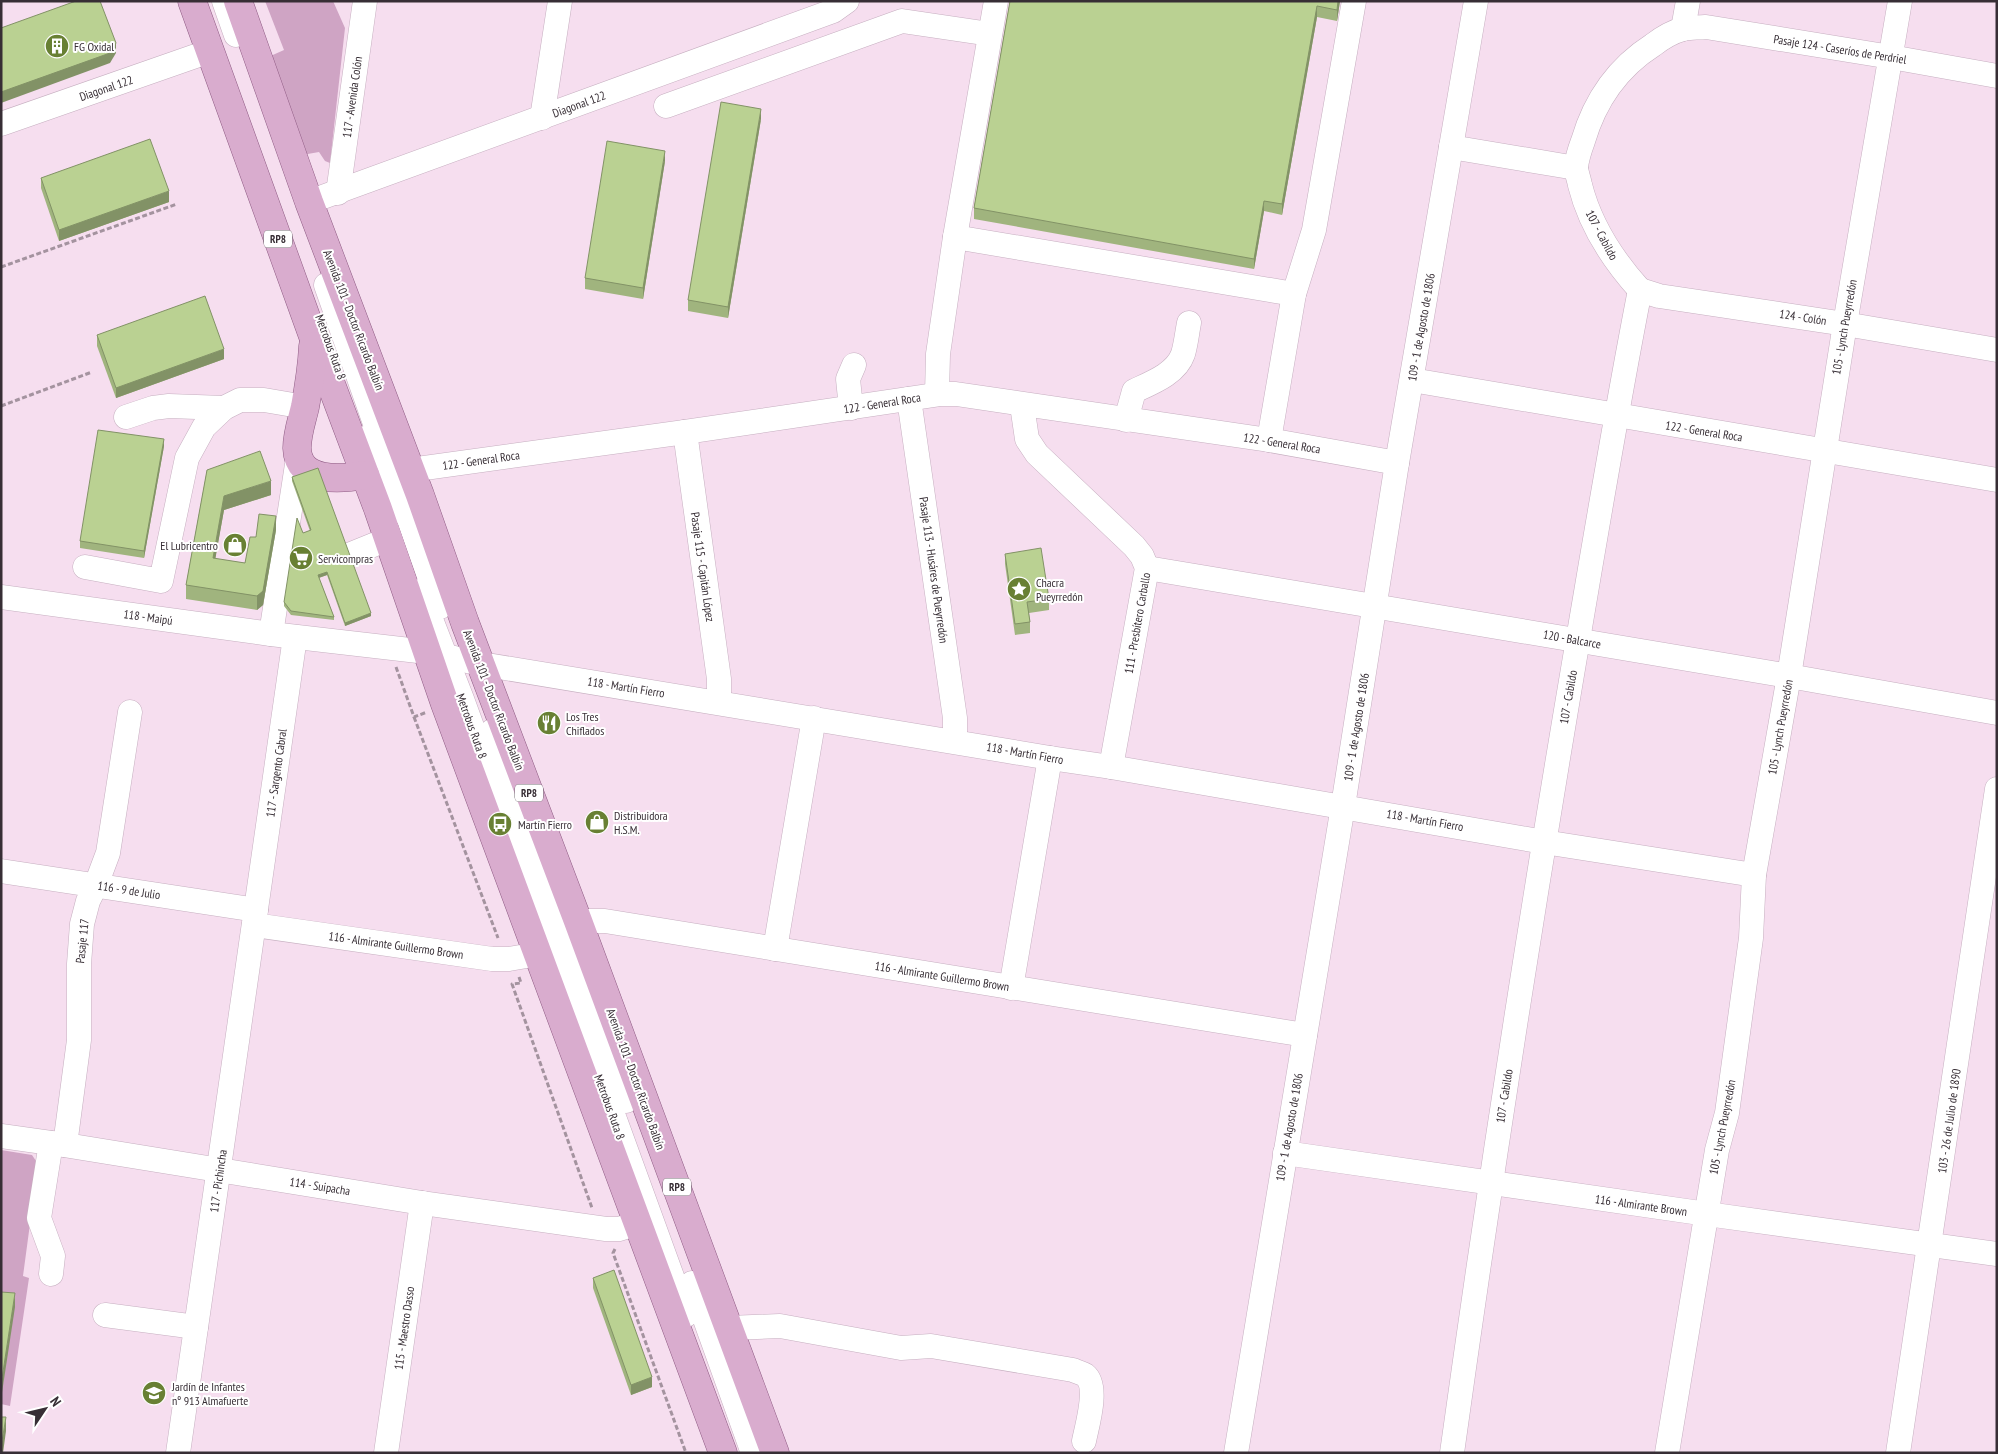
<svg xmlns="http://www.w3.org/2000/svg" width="1998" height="1454" viewBox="0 0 1998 1454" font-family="'PT Sans Narrow',sans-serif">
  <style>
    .green { fill: #cfa4c4 }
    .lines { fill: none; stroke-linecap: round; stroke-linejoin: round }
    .minor-casing { stroke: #c6afc0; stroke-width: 25 }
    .major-casing { stroke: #8f5c84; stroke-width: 29 }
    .path { stroke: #a4939f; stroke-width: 3; stroke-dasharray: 5 2.5; stroke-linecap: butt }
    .minor { stroke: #fff; stroke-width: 24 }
    .major { stroke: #d9acce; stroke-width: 28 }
    .wall { fill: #a0b47e }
    .shaded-wall { fill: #829266 }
    .building { fill: #bad192; stroke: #829266 }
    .labels { text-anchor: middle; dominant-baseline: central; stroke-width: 4; stroke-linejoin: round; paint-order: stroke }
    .shield { fill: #fff; stroke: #736d72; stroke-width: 1 }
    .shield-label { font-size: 11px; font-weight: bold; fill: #372e35 }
    .poi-label { font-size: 12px; fill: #372e35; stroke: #fff; text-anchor: start }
    .street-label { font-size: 12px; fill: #372e35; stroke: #fff }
  </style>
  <rect width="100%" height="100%" fill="#f6deef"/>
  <g class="green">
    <polygon points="265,1 333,1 345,28 330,163 325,161 319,152 302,155 266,58 284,50"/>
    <polygon points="1,1150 32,1155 38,1164 23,1276 29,1278 10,1406 1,1404"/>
  </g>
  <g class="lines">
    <g class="minor-casing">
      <g id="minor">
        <polyline points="224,1 236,35"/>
        <polyline points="1683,29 1688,1"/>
        <polyline points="666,106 902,21 990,34"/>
        <polyline points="542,118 560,1"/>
        <polyline points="1,124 210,51"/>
        <polyline points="1451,147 1576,168"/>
        <polyline points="338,193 365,1"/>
        <polyline points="309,202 833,11 847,1"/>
        <polyline points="955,237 1294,294"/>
        <polyline points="326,285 440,607"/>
        <path d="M1640 290C1612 259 1590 225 1580 185 1579 179 1576 172 1576 167 1577 158 1580 149 1583 141 1595 100 1617 68 1653 45 1662 38 1672 32 1683 29 1690 27 1698 28 1706 27L1891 57 1997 76"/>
        <polyline points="1640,290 1659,296 1845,324 1997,350"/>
        <polyline points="1412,380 1997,480"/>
        <polyline points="937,394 938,354 955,237 996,1"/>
        <polyline points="909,399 955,718 955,741"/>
        <polyline points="1022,405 1027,439 1037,454 1134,546 1142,556 1147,568 1111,767"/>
        <polyline points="851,408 848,379 854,365"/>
        <polyline points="126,417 153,408 169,406 224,408"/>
        <path d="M1126 420 1134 391C1151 383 1176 374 1183 354 1186 344 1187 333 1189 323"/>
        <polyline points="685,432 719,679 719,702"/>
        <polyline points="365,438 393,512"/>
        <polyline points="1269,440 1294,294 1314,230 1354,1"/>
        <polyline points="392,470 410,470 685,432 941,394 956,394 1269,440 1397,463"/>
        <polyline points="351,554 388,539"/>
        <polyline points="85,567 161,581 187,458 204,427 224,408 240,400 264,400 305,407"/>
        <polyline points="1147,568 1789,676 1997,713"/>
        <polyline points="420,591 462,699 686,1315"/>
        <polyline points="1,597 271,634 427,652 481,664 1050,758 1111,767 1544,842 1754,875"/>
        <polyline points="271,634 298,458"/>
        <polyline points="492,731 626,1101"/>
        <polyline points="1,871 256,910"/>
        <polyline points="578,921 605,921 1305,1035"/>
        <polyline points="254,925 492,959 509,959 538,954"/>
        <polyline points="775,949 814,718"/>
        <polyline points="1011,988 1050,758"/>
        <polyline points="1,1136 65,1145 422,1203 606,1229 619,1229 638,1223"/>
        <polyline points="65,1145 79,1040 79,964 82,924 88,901 96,885 108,853 130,712"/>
        <polyline points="1285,1153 1707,1214 1997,1254"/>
        <polyline points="51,1274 53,1256 39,1218 51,1143"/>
        <polyline points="692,1283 753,1453"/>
        <polyline points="105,1315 196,1327"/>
        <path d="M729 1328 780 1326 901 1348 931 1346 1073 1370C1077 1372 1082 1373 1085 1375 1099 1386 1087 1426 1084 1441"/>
        <polyline points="178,1453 295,637"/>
        <polyline points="386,1453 422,1203"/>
        <polyline points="1236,1453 1343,806 1397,463 1476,1"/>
        <path d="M1452 1453C1489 1187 1530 922 1575 657 1596 534 1616 412 1640 290"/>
        <polyline points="1667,1453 1717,1150 1727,1113 1751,938 1754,875 1789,676 1845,324 1900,1"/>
        <polyline points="1898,1453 1997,789"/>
      </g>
    </g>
    <g class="major-casing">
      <g id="major">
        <polyline points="192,1 314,339 378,509 445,704 723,1453"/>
        <polyline points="238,1 309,202 420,495 465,623 578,921 775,1453"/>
        <path d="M313 346C312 366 309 386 305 407 302 420 297 434 297 448 298 484 342 479 365 475"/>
      </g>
    </g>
    <g class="path">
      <polyline points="1,267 177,204"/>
      <polyline points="1,406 92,372"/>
      <polyline points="396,667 414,717 427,712"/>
      <polyline points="414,717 498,938"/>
      <polyline points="519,977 521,983 512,984 592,1208"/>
      <polyline points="615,1249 613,1253 686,1453"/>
    </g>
    <use href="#minor" class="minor"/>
    <use href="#major" class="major"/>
  </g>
  <g class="wall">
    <polygon points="1010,1 1340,1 1337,21 1317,17 1282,215 1264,211 1254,269 974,219 974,208"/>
    <polygon points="761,119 728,318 688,311 688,300"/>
    <polygon points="665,161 643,299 585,289 585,278"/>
    <polygon points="41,178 169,202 59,241 41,188"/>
    <polygon points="97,335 224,359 116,398 97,346"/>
    <polygon points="164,446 144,558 80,548 80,541"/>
    <polygon points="207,470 271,495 224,510 215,559 245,563 256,537 276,530 263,605 257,610 186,599 186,585"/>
    <polygon points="292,477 371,616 345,626 327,575 319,578 334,617 334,620 291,615 284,606 284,602 303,533 310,531 292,481"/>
    <polygon points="1005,554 1049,599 1049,610 1029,613 1030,622 1030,633 1015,635 1005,564"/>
    <polygon points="593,1278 652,1387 631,1395 593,1288"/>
  </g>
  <g class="shaded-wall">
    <polygon points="1338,1 1340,1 1337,21 1337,10"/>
    <polygon points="1317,6 1317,17 1282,215 1282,204"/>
    <polygon points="116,43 116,53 110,63 1,103 1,92"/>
    <polygon points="761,109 761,119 728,318 728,307"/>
    <polygon points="665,151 665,161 643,299 643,288"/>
    <polygon points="169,191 169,202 59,241 59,230"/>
    <polygon points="1264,201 1264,211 1254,269 1254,259"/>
    <polygon points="224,349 224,359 116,398 116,388"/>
    <polygon points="164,439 164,446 144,558 144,551"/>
    <polygon points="271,481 271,495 224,510 213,572 213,558 224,496"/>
    <polygon points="276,516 276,530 263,605 257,610 257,596"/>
    <polygon points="327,572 327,575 318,578 318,575"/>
    <polygon points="371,613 371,616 345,626 345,623"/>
    <polygon points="15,1293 15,1307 1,1399 1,1385"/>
    <polygon points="652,1377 652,1387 631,1395 631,1385"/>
    <polygon points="6,1417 6,1431 3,1453 1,1453 1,1447"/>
  </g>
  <g class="building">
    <polygon points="76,1 100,1 116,43 110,53 1,92 1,28"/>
    <polygon points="1010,1 1338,1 1337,10 1317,6 1282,204 1264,201 1254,259 974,208"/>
    <polygon points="721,102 761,109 728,307 688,300"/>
    <polygon points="150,139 169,191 59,230 41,178"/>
    <polygon points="607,141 665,151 643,288 585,278"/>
    <polygon points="205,296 224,349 116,388 97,335"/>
    <polygon points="98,430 164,439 144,551 80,541"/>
    <polygon points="260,451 271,481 224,496 213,558 245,563 250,537 256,537 259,514 276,516 263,591 257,596 186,585 207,470"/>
    <polygon points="318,468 371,613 345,623 327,572 318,575 334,617 291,611 284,602 297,518 303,533 311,530 292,477"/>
    <polygon points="1041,548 1049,599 1027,602 1030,622 1015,624 1005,554"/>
    <polygon points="614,1270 652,1377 631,1385 593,1278"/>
    <polygon points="1,1292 15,1293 1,1385"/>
    <polygon points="1,1417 6,1417 1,1447"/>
  </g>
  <defs>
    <g id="building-disc" transform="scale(1.25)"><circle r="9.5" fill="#688033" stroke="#fff"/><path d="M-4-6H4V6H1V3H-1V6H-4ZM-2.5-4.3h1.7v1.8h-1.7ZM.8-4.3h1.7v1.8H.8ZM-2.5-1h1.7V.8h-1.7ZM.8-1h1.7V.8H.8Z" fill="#fff"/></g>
    <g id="shop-disc" transform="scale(1.25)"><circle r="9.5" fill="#688033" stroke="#fff"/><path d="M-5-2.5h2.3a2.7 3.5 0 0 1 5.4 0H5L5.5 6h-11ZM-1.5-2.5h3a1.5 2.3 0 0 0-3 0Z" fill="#fff"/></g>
    <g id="supermarket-disc" transform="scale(1.25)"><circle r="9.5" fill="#688033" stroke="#fff"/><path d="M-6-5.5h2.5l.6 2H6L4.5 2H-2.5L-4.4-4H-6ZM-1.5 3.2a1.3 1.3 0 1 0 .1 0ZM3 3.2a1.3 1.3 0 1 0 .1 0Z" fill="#fff"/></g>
    <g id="sight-disc" transform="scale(1.25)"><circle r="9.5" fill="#688033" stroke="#fff"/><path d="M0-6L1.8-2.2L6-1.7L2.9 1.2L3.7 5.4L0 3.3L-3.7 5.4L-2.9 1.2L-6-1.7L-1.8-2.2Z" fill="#fff"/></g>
    <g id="restaurant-disc" transform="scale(1.25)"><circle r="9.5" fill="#688033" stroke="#fff"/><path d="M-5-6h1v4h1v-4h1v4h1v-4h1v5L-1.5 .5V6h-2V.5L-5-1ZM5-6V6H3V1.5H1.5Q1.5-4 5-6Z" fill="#fff"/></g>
    <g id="bus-disc" transform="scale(1.25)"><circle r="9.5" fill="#688033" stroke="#fff"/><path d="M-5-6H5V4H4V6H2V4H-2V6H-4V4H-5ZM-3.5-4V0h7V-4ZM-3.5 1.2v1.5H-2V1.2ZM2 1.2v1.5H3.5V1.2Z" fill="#fff"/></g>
    <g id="school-disc" transform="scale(1.25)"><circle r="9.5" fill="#688033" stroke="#fff"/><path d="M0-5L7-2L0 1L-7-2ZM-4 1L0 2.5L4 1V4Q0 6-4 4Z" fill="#fff"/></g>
  </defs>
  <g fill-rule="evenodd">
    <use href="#building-disc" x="57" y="46"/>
    <use href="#shop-disc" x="235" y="545"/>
    <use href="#supermarket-disc" x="301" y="558"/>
    <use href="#sight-disc" x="1019" y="589"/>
    <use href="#restaurant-disc" x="549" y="723"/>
    <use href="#shop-disc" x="597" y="822"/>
    <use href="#bus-disc" x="500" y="824"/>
    <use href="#school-disc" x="154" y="1393"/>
  </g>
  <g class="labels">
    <g class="shield">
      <rect x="264" y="230.5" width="28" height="17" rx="4"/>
      <rect x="515" y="784.5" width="28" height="17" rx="4"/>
      <rect x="663" y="1178.5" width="28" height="17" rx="4"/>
    </g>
    <g class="shield-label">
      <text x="278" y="239">RP8</text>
      <text x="529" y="793">RP8</text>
      <text x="677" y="1187">RP8</text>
    </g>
    <g class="poi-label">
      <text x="74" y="46">FG Oxidal</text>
      <text x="218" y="545" text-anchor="end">El Lubricentro</text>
      <text x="318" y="558">Servicompras</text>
      <text x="1036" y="582">Chacra<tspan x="1036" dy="14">Pueyrredón</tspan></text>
      <text x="566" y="716">Los Tres<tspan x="566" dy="14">Chiflados</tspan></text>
      <text x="614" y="815">Distribuidora<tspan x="614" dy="14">H.S.M.</tspan></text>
      <text x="518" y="824">Martín Fierro</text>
      <text x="172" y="1386">Jardín de Infantes<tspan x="172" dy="14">nº 913 Almafuerte</tspan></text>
    </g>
    <g class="street-label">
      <text transform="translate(1840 49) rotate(9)">Pasaje 124 - Caseríos de Perdriel</text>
      <text transform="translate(106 88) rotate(-19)">Diagonal 122</text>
      <text transform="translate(352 97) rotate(-82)">117 - Avenida Colón</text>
      <text transform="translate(579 104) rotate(-20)">Diagonal 122</text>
      <text transform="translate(1602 235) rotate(62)">107 - Cabildo</text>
      <text transform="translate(1803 317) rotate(9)">124 - Colón</text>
      <text transform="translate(354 320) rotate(69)">Avenida 101 - Doctor Ricardo Balbín</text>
      <text transform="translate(1421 327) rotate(-80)">109 - 1 de Agosto de 1806</text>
      <text transform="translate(1844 327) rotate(-80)">105 - Lynch Pueyrredón</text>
      <text transform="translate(331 347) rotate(70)">Metrobus Ruta 8</text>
      <text transform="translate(882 403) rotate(-9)">122 - General Roca</text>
      <text transform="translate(1704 431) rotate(9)">122 - General Roca</text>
      <text transform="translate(1282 443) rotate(9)">122 - General Roca</text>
      <text transform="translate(481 460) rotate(-8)">122 - General Roca</text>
      <text transform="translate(703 567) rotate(82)">Pasaje 115 - Capitán López</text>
      <text transform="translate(934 570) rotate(82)">Pasaje 113 - Husáres de Pueyrredón</text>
      <text transform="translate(148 617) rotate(8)">118 - Maipú</text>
      <text transform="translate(1137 623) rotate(-80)">111 - Presbítero Carballo</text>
      <text transform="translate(1572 639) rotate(10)">120 - Balcarce</text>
      <text transform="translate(626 687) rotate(9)">118 - Martín Fierro</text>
      <text transform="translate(1568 697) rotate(-80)">107 - Cabildo</text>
      <text transform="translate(494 700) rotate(69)">Avenida 101 - Doctor Ricardo Balbín</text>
      <text transform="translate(472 726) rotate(70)">Metrobus Ruta 8</text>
      <text transform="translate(1356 727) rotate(-81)">109 - 1 de Agosto de 1806</text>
      <text transform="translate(1780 727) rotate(-80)">105 - Lynch Pueyrredón</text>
      <text transform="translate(1025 753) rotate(10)">118 - Martín Fierro</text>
      <text transform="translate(276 773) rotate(-82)">117 - Sargento Cabral</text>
      <text transform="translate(1425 820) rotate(10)">118 - Martín Fierro</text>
      <text transform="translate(129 890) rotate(9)">116 - 9 de Julio</text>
      <text transform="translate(82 941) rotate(-84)">Pasaje 117</text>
      <text transform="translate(396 945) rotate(8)">116 - Almirante Guillermo Brown</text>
      <text transform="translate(942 976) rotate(9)">116 - Almirante Guillermo Brown</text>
      <text transform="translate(636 1079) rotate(70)">Avenida 101 - Doctor Ricardo Balbín</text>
      <text transform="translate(1504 1096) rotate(-81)">107 - Cabildo</text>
      <text transform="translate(610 1107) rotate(70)">Metrobus Ruta 8</text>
      <text transform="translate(1949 1121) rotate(-82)">103 - 26 de Julio de 1890</text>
      <text transform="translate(1289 1127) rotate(-80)">109 - 1 de Agosto de 1806</text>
      <text transform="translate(1722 1127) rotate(-79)">105 - Lynch Pueyrredón</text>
      <text transform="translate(218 1181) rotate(-82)">117 - Pichincha</text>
      <text transform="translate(320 1186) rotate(9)">114 - Suipacha</text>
      <text transform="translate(1641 1205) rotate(8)">116 - Almirante Brown</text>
      <text transform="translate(404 1328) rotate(-82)">115 - Maestro Dasso</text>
    </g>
  </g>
  <rect width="1998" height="1454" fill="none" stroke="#372e35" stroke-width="5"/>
  <g transform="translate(45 1409) rotate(55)" stroke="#ffffff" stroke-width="4" paint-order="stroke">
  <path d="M0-4L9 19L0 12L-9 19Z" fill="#372e35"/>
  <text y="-8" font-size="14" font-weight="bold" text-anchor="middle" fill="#372e35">N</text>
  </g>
</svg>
